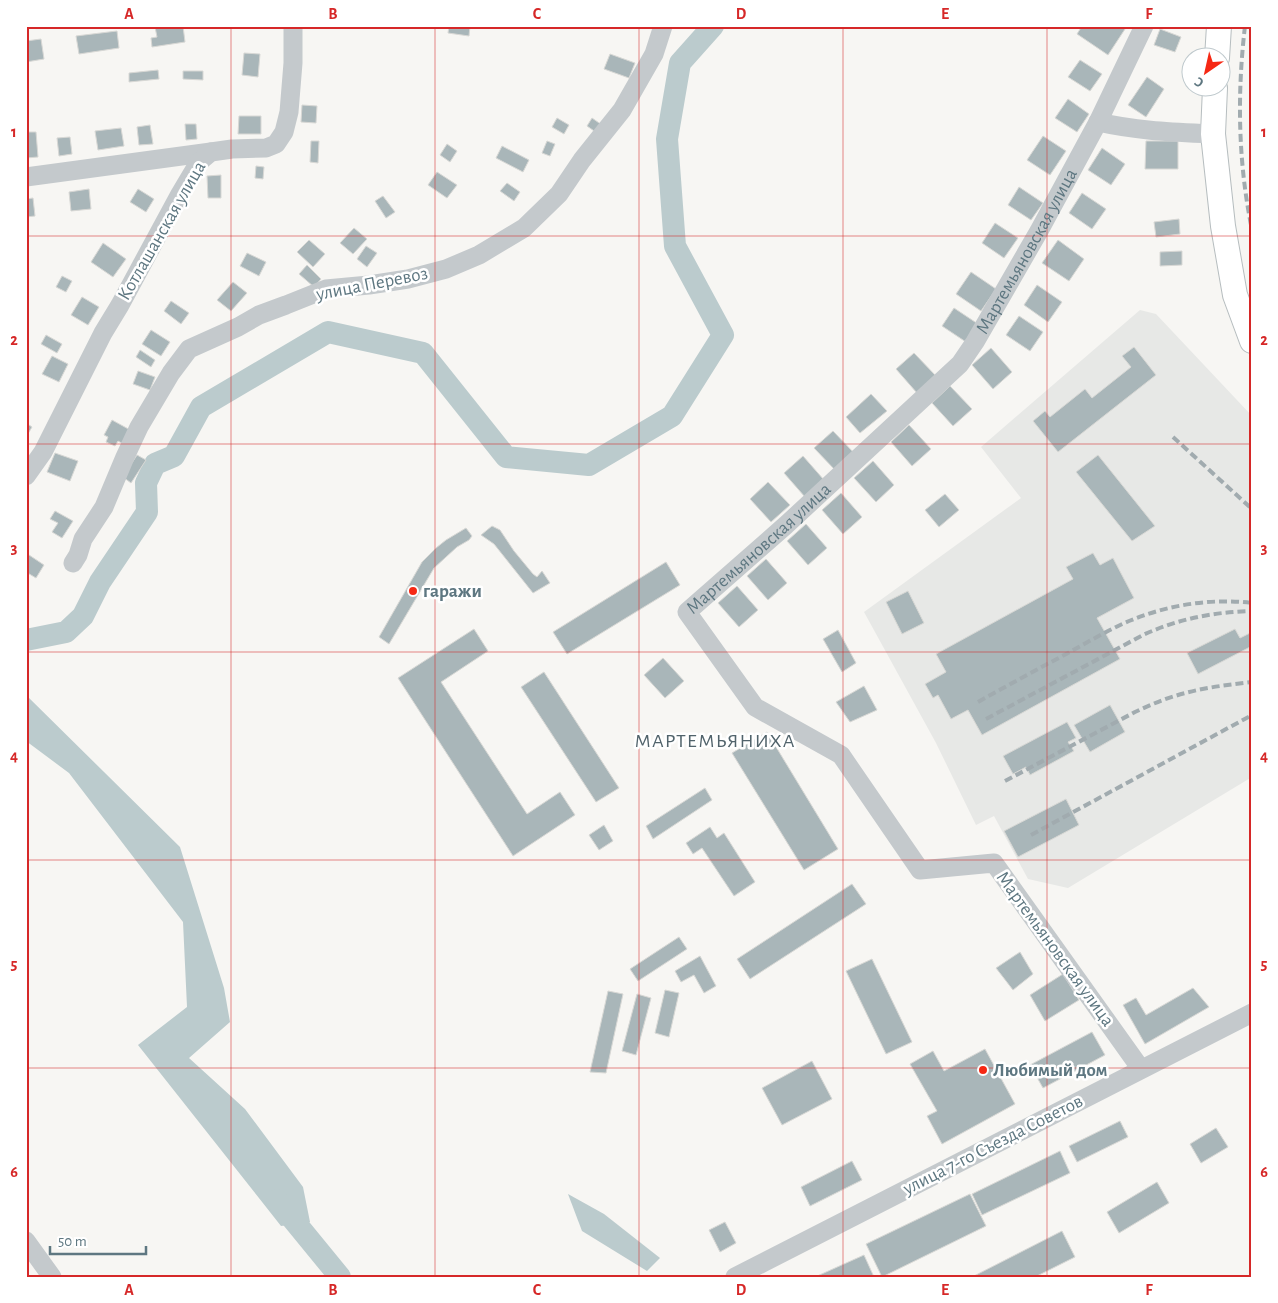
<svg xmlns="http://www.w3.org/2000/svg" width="1278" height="1303" viewBox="0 0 1278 1303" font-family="'Alegreya Sans',sans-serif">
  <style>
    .built { fill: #e7e8e6 }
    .water { fill: #bbcbcd }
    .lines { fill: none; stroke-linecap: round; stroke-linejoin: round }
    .river { stroke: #bbcbcd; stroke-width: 22 }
    .building { fill: #a9b6b9; stroke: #d8d8d5 }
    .major-casing { stroke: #b6bdbf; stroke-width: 26 }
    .minor { stroke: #c4c9cc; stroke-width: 19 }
    .major { stroke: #fff; stroke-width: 24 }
    .rail { stroke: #a1abaf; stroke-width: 4; stroke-dasharray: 8 4; stroke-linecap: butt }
    .grid { fill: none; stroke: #d62828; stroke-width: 1; stroke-opacity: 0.55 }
    .poi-dot { fill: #f62814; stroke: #fff; stroke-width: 2 }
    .labels { text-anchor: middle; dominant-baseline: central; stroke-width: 5; stroke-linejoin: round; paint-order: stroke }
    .street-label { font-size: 19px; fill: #5e7781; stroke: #fff }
    .poi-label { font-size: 19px; font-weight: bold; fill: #5e7781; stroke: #fff; text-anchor: start }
    .neighbourhood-label { font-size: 20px; letter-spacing: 1px; fill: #51636b; stroke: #fff }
    .neatline { fill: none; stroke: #d62828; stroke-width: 2 }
    .grid-label { font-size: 16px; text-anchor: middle; font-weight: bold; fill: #d62828 }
  </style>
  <rect width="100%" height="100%" fill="#f7f6f3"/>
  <polygon class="built" points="1140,310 1156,314 1252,416 1252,777 1068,888 1028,879 994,816 976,825 936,743 864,612 1021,498 981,447"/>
  <g class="water">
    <polygon points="26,695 180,847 224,988 230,1022 189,1058 245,1109 303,1187 310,1222 281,1226 138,1045 187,1007 183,922 69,773 26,741"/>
    <polygon points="568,1194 604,1214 660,1258 647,1271 582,1231"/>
  </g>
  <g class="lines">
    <g class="river">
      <polyline points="26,640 66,632 83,616 100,582 147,512 146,483 155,464 174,456 201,407 328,332 423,353 506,457 589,465 672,416 723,335 675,246 667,139 680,63 713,26"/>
      <polyline points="277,1200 340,1277"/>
    </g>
  </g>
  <g class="building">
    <polygon points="159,26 183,26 185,42 152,47 151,38 157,37 155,27"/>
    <rect x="248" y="26" width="17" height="2"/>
    <polygon points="449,26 470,26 469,36 448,33"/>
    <polygon points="1082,26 1127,26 1108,55 1077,34"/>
    <polygon points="1160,29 1181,37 1175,52 1154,45"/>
    <polygon points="117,31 119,48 79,54 76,36"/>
    <polygon points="41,39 44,59 26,62 26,41"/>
    <polygon points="244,53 260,54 258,77 242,75"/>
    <polygon points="610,54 635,63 629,78 604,69"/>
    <polygon points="1080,60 1102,74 1090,91 1068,77"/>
    <polygon points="158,70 159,79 129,82 129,73"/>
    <polygon points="183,71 203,71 203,80 183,79"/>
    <polygon points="1147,77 1164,89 1146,117 1128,105"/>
    <polygon points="1068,99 1089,114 1077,132 1055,118"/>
    <polygon points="302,105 317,106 316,123 301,122"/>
    <polygon points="239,116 261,116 261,134 238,134"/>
    <polygon points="557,118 569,125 564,134 552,127"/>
    <polygon points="592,118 602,125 597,133 587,126"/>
    <polygon points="185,124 196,124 197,139 186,140"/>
    <polygon points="150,125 153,144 139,145 137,127"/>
    <polygon points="121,128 124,146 98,150 95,131"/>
    <polygon points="26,132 36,132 38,157 26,158"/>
    <polygon points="1043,136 1066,151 1050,175 1027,160"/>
    <polygon points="70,137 72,154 59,156 57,138"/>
    <polygon points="311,141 319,141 318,163 310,162"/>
    <polygon points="547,141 555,144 550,156 542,153"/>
    <polygon points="1146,141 1178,141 1178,169 1145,169"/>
    <polygon points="447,144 457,151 450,162 440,155"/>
    <polygon points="502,146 529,160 523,172 496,158"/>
    <polygon points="1102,148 1125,164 1111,185 1088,170"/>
    <polygon points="256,166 264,167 263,179 255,178"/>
    <polygon points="437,172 457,185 447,198 428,185"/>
    <polygon points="221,175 221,198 208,198 207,176"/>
    <polygon points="507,183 520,192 514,201 500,191"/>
    <polygon points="1019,187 1043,203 1031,220 1008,205"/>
    <polygon points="89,189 91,209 71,211 69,192"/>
    <polygon points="138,189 154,199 146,212 130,202"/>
    <polygon points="1082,193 1106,209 1092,229 1069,213"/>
    <polygon points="383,196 395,212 386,218 375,201"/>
    <polygon points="33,198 35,216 26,217 26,199"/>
    <polygon points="1179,219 1180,234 1156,237 1154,222"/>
    <polygon points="995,223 1018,238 1004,258 982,243"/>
    <polygon points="354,228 367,239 353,254 340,243"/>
    <polygon points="309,240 325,254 313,267 297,252"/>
    <polygon points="1058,240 1084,259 1069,281 1042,263"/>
    <polygon points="103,243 126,259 113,277 91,262"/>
    <polygon points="366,246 377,253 367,267 357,259"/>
    <polygon points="1182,251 1182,265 1160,266 1160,252"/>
    <polygon points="247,253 266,262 259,276 240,266"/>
    <polygon points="307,265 321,279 314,287 299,274"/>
    <polygon points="971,272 996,289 981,311 956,294"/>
    <polygon points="62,276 72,281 66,292 56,287"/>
    <polygon points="233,282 247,293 231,311 217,300"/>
    <polygon points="1037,285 1062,302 1048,322 1024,305"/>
    <polygon points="82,297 99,307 88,325 71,315"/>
    <polygon points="171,301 189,313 181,324 164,311"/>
    <polygon points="954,308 978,324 966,342 942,326"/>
    <polygon points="1019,316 1043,332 1030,351 1006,335"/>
    <polygon points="151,330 170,342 161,356 142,344"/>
    <polygon points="46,335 62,344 57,353 41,344"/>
    <polygon points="1134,347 1156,375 1058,452 1033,421 1045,411 1050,417 1085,389 1092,398 1131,367 1122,356"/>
    <polygon points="991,348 1012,372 993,389 972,365"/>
    <polygon points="140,350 155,360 151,367 136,357"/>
    <polygon points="914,353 936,376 917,393 896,369"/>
    <polygon points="52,356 68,364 59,382 42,374"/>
    <polygon points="138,371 155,377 150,390 133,384"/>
    <polygon points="950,386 972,409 953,426 932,403"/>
    <polygon points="871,394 887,411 860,433 846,417"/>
    <polygon points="112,420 132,431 125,445 118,441 115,446 106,442 108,437 104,435"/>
    <polygon points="26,423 32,427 26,437"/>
    <polygon points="909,425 931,449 912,466 891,442"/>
    <polygon points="833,431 855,454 836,471 814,448"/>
    <polygon points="55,453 78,461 70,481 47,472"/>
    <polygon points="137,455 146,460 131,483 123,477"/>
    <polygon points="1098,455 1155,526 1132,541 1076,472"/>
    <polygon points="803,456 824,480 805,497 784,473"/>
    <polygon points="873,461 894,485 876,502 854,478"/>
    <polygon points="768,482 790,505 771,522 750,499"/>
    <polygon points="841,493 862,517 843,534 822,510"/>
    <polygon points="945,494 959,510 939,527 925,510"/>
    <polygon points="55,511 73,521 62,538 52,532 58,523 50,519"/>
    <polygon points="806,524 827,548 808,565 787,541"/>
    <polygon points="492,526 500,530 514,551 533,574 537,577 542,571 550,583 533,593 494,544 481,535"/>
    <polygon points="466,528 472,536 469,540 457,547 434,568 389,644 379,637 422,562 436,548 446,540"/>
    <polygon points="1093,553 1100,565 1113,558 1134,598 1097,618 1120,659 982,735 968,710 951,719 938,695 933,698 925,684 946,672 936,654 1073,579 1066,567"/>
    <polygon points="29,555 44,565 36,578 26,572 26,559"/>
    <polygon points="766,559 787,583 768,600 747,576"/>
    <polygon points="666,562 680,585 567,654 553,632"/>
    <polygon points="737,586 758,610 739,627 718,603"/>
    <polygon points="908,591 924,623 902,634 886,602"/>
    <polygon points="474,629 488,651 441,682 527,814 560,792 575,815 513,856 398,678"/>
    <polygon points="1235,629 1240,638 1252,632 1252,646 1198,674 1187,653"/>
    <polygon points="838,630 856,663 842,672 823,639"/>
    <polygon points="663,658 684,681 665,698 644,675"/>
    <polygon points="544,672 619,788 596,802 521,687"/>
    <polygon points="864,686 877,710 850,722 836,702"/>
    <polygon points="1110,705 1125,732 1090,752 1074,725"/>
    <polygon points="1067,722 1076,738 1068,742 1074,751 1030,775 1026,767 1013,774 1003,756"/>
    <polygon points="767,732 838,849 804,870 732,753"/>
    <polygon points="705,788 712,800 653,839 646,826"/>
    <polygon points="1066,799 1079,825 1018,857 1004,831"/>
    <polygon points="604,825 613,841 599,850 589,835"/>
    <polygon points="710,827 717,838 724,833 755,882 734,896 702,848 693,854 686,843"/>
    <polygon points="852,884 866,904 750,979 737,959"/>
    <polygon points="679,937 687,949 638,981 630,969"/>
    <polygon points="1020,952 1033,974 1013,990 996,968"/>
    <polygon points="700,956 716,986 704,993 694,975 681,982 675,971"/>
    <polygon points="872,959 912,1042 886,1054 846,971"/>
    <polygon points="1063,974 1079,1000 1045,1021 1030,995"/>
    <polygon points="1193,988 1209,1007 1145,1044 1123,1005 1136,998 1146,1015"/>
    <polygon points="665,990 679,993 669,1037 655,1033"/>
    <polygon points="608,991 623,994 606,1073 590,1072"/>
    <polygon points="637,994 651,998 636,1055 622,1051"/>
    <polygon points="1092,1032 1105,1055 1043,1088 1030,1065"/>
    <polygon points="985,1049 1015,1104 942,1144 927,1116 937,1111 910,1064 933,1051 944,1071"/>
    <polygon points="812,1061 832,1099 782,1125 762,1088"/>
    <polygon points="1120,1121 1128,1137 1077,1162 1069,1146"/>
    <polygon points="1216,1128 1228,1147 1201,1163 1190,1144"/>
    <polygon points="1060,1151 1070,1173 982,1215 972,1194"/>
    <polygon points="852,1161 862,1180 810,1206 801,1187"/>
    <polygon points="1157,1182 1169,1203 1119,1233 1107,1212"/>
    <polygon points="970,1194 986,1226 882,1277 866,1244"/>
    <polygon points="725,1222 736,1243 720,1252 709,1230"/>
    <polygon points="1062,1231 1075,1257 1035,1277 972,1277"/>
    <polygon points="864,1255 874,1277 815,1277"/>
  </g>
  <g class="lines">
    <g class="major-casing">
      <g id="major">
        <polyline points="1217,58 1219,26"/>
        <polyline points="1215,88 1213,134 1223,226 1235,295 1252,341"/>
      </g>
    </g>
    <g class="minor">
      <path d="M1098 122C1138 131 1173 132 1213 134"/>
      <polyline points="26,177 211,152"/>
      <polyline points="26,476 43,452 103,333 120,305 180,194 199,162 211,152 232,149 266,148 276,144 284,132 289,112 293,63 293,26"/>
      <polyline points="73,563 78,555 83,539 104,507 125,457 139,427 171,373 189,349 238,327 259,315 286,305 326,289 369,285 408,279 446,269 479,255 524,228 559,194 582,160 622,110 654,54 663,26"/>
      <path id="s1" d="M1141 1069 994 863 920 870 841 755 755 707 687 612 786 525 960 364 975 342 1039 231 1098 122 1144 26"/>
      <polyline points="26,1241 52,1277"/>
      <polyline points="735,1277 1252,1013"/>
    </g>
    <use href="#major" class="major"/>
    <g class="rail">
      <path d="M1245 26C1237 94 1238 162 1252 230"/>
      <polyline points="1173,437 1252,509"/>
      <path d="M978 702C1008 685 1038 669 1068 653 1088 642 1108 630 1129 621 1168 605 1210 598 1252 603"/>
      <path d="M986 719 1143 635C1178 619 1213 612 1252 611"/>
      <path d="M1005 781 1135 712C1148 706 1161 700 1175 696 1200 688 1226 685 1252 682"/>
      <polyline points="1031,835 1252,715"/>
    </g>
  </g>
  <path class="grid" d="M231 26V1277M435 26V1277M639 26V1277M843 26V1277M1047 26V1277M26 236H1252M26 444H1252M26 652H1252M26 860H1252M26 1068H1252"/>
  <g class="poi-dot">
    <circle cx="413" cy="591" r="5"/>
    <circle cx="983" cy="1070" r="5"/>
  </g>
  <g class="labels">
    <g class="street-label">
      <text transform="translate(162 231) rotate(-60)">Котлашанская улица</text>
      <text stroke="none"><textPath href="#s1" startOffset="1182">Мартемьяновская улица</textPath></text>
      <text transform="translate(372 284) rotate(-11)">улица Перевоз</text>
      <text stroke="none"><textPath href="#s1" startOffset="778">Мартемьяновская улица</textPath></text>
      <text transform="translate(1055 949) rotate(54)">Мартемьяновская улица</text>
      <text transform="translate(993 1145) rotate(-27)">улица 7-го Съезда Советов</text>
    </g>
    <g class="poi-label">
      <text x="423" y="591">гаражи</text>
      <text x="993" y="1070">Любимый дом</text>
    </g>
    <g class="neighbourhood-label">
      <text x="715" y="741">МАРТЕМЬЯНИХА</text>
    </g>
  </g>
  <rect width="1278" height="1303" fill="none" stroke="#ffffff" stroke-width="55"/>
  <g transform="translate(1206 72) rotate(214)"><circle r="24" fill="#ffffff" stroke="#bfc9cd"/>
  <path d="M0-4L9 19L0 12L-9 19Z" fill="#f62814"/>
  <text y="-8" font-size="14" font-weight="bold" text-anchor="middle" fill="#5e7781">С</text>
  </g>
  <path d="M50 1246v8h96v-8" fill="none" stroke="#5e7781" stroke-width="2.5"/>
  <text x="58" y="1246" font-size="15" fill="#5e7781" stroke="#ffffff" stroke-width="4" paint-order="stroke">50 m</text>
  <rect x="28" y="28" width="1222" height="1248" class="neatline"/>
  <g class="grid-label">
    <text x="129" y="19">A</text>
    <text x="333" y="19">B</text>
    <text x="537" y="19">C</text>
    <text x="741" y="19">D</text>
    <text x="945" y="19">E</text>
    <text x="1149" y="19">F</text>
    <text x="14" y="137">1</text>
    <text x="1264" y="137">1</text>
    <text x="14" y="345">2</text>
    <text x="1264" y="345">2</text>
    <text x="14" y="553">3</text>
    <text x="1264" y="553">3</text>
    <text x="14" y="761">4</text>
    <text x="1264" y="761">4</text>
    <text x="14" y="969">5</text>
    <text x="1264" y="969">5</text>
    <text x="14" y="1177">6</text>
    <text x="1264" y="1177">6</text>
    <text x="129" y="1295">A</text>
    <text x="333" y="1295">B</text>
    <text x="537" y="1295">C</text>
    <text x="741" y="1295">D</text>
    <text x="945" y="1295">E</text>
    <text x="1149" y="1295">F</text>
  </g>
</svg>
